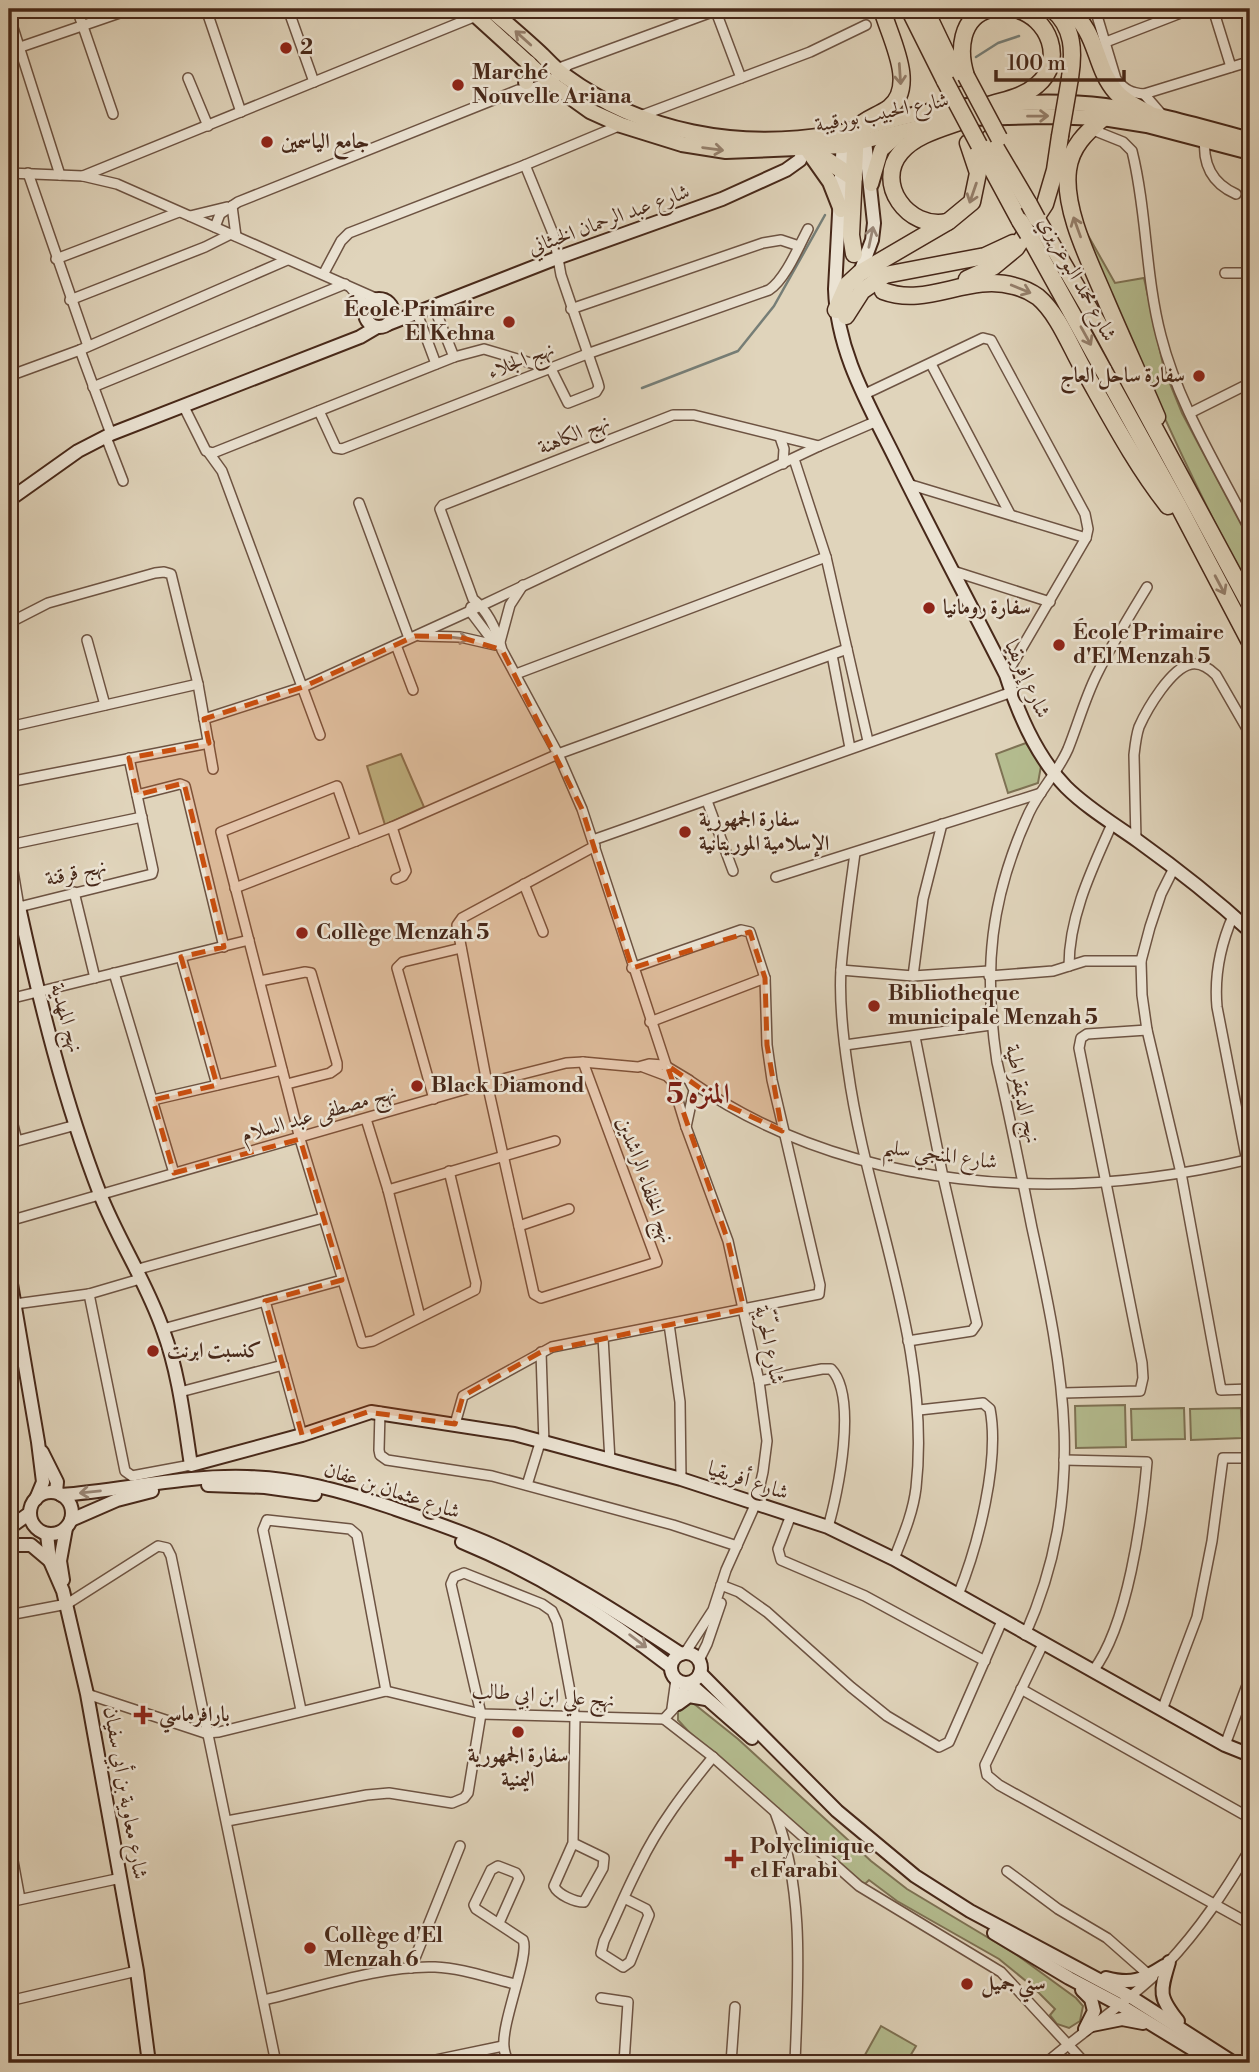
<svg xmlns="http://www.w3.org/2000/svg" width="1259" height="2072" viewBox="0 0 1259 2072" font-family="'Libre Bodoni',Amiri,serif">
  <style>
    .green { fill: #b4bc8f; stroke: #7e7254; stroke-width: 2 }
    .lines { fill: none; stroke-linecap: round; stroke-linejoin: round }
    .stream { stroke: #767e77; stroke-width: 2.5 }
    .street-casing { stroke: #6d5342; stroke-width: 12 }
    .secondary-casing { stroke: #472819; stroke-width: 16 }
    .primary-casing { stroke: #472819; stroke-width: 18 }
    .highway-casing { stroke: #472819; stroke-width: 19 }
    .street { stroke: #ebe3d3; stroke-width: 9 }
    .secondary { stroke: #ebe3d3; stroke-width: 12 }
    .primary { stroke: #e0d4bb; stroke-width: 14 }
    .highway { stroke: #e0d4bb; stroke-width: 16 }
    .highway-bridge-casing { stroke: #472819; stroke-width: 19; stroke-linecap: butt }
    .highway-bridge { stroke: #e0d4bb; stroke-width: 16 }
    .oneway { stroke: #947e6a }
    .oneway2 { stroke: #998676 }
    .marked { fill: #c84f0f; fill-opacity: 0.2; stroke: #c84f0f; stroke-width: 5; stroke-dasharray: 14 9; stroke-linejoin: round }
    .poi-dot { fill: #8f2418; stroke: #ebe3d3; stroke-width: 2.5 }
    .labels { text-anchor: middle; dominant-baseline: central; stroke-width: 5; stroke-linejoin: round; paint-order: stroke }
    .poi-label { font-size: 21px; font-weight: bold; fill: #472819; stroke: #ebe3d3; text-anchor: start }
    .street-label { font-size: 21px; fill: #472819; stroke: #ebe3d3 }
    .district-label { font-size: 28px; font-weight: bold; fill: #7a1f14; stroke: #ebe3d3 }
  </style>
  <rect width="100%" height="100%" fill="#e0d4bb"/>
  <filter id="stains"><feTurbulence type="fractalNoise" baseFrequency=".00286" numOctaves="4"/><feColorMatrix values="0 0 0 0 .2 0 0 0 0 .09 0 0 0 0 .02 0 0 0 .5 -.17"/></filter>
  <radialGradient id="worn" r=".72"><stop offset=".6" stop-color="#630" stop-opacity="0"/><stop offset="1" stop-color="#630" stop-opacity=".3"/></radialGradient>
  <g class="green">
    <path d="M1085 230 1115 283 1144 278 1164 369 1182 413 1250 541V590C1188 475 1133 352 1085 230Z"/>
    <polygon points="1026,743 1041,766 1038,783 1008,793 996,754"/>
    <polygon points="401,754 424,807 385,825 367,766"/>
    <polygon points="1125,1405 1126,1447 1076,1448 1075,1406"/>
    <polygon points="1184,1408 1185,1439 1132,1440 1131,1409"/>
    <polygon points="1241,1408 1242,1438 1191,1440 1190,1409"/>
    <polygon points="685,1703 693,1703 738,1739 871,1861 907,1889 1017,1955 1076,1998 1083,2006 1080,2021 1069,2028 1057,2024 1050,2015 1055,2009 1032,1986 999,1959 897,1901 869,1880 863,1886 688,1731 678,1720 678,1710"/>
    <polygon points="881,2026 916,2046 906,2063 861,2062"/>
  </g>
  <g class="lines">
    <g class="stream">
      <polyline points="976,57 998,43 1019,36"/>
      <polyline points="642,388 738,351 774,306 825,215"/>
    </g>
    <g class="street-casing">
      <g id="street">
        <polyline points="77,9 113,114"/>
        <polyline points="206,9 241,112"/>
        <polyline points="288,9 314,82"/>
        <polyline points="715,9 741,78"/>
        <path d="M1095 9 1116 79C1125 90 1131 93 1144 94L1248 62"/>
        <polyline points="1213,9 1231,67"/>
        <polyline points="9,15 60,175"/>
        <polyline points="1106,42 1191,9"/>
        <polyline points="9,51 131,9"/>
        <polyline points="562,67 720,9"/>
        <polyline points="188,78 208,126"/>
        <polyline points="1144,94 1163,116"/>
        <polyline points="640,116 810,52 866,25"/>
        <path d="M1094 125 1098 132 1123 142 1132 151C1147 211 1145 275 1161 336 1178 404 1218 467 1250 530"/>
        <path d="M1205 136C1202 163 1211 183 1236 194"/>
        <polyline points="9,173 83,176 117,184 380,300"/>
        <polyline points="28,173 88,346"/>
        <polyline points="83,176 476,16"/>
        <polyline points="232,206 236,236"/>
        <polyline points="190,216 227,207"/>
        <path d="M215 227 220 214 238 202 518 90C534 90 558 80 567 66"/>
        <polyline points="56,259 179,212"/>
        <polyline points="324,273 341,241 349,233 525,165 621,125"/>
        <polyline points="1225,273 1250,273"/>
        <polyline points="351,288 367,307"/>
        <polyline points="70,300 205,247 231,234"/>
        <polyline points="434,307 454,357"/>
        <polyline points="571,309 763,243 781,240 799,246"/>
        <polyline points="417,313 436,364"/>
        <polyline points="80,350 111,434"/>
        <polyline points="931,364 1010,514"/>
        <polyline points="9,376 80,350 287,260"/>
        <polyline points="93,387 345,284"/>
        <polyline points="865,394 983,338 991,340 1085,514 1088,529 1086,538 1006,675"/>
        <polyline points="184,407 206,451 213,453 454,357 484,349 551,369 568,403 596,392 599,387 598,383 561,275 554,236 525,165"/>
        <path d="M319 411 336 448 342 449 587 354 769 290C785 280 799 246 808 229"/>
        <polyline points="1190,413 1250,383"/>
        <polyline points="106,437 123,481"/>
        <polyline points="780,437 784,449 783,464"/>
        <polyline points="209,453 222,471 320,735"/>
        <polyline points="794,459 826,557 868,741"/>
        <polyline points="908,484 1086,538"/>
        <polyline points="359,503 409,638"/>
        <polyline points="953,571 1050,602"/>
        <polyline points="471,607 470,611 495,644"/>
        <polyline points="9,623 48,603 155,573 164,572 171,574 198,684 213,769"/>
        <polyline points="420,636 460,637 495,645 500,642 510,605 523,585"/>
        <polyline points="87,640 105,705"/>
        <polyline points="396,645 413,690"/>
        <polyline points="832,655 850,748"/>
        <polyline points="516,674 826,557"/>
        <polyline points="204,719 303,687 470,611 819,446 877,421"/>
        <polyline points="9,727 198,684"/>
        <polyline points="9,782 209,743"/>
        <polyline points="137,795 180,784 185,786 224,947"/>
        <polyline points="707,801 733,871"/>
        <polyline points="392,827 406,871 403,876 396,879"/>
        <polyline points="593,840 1012,692"/>
        <path d="M1136 840 1134 755C1135 746 1136 736 1139 727 1147 709 1171 668 1191 664 1201 662 1209 668 1216 675L1250 734"/>
        <polyline points="356,841 337,786 221,832 300,1139 362,1343 373,1341 475,1290 476,1283 449,1171"/>
        <polyline points="9,845 142,817"/>
        <polyline points="9,847 19,907 152,874 153,870 129,758"/>
        <path d="M855 853C850 891 844 930 841 969 839 1002 843 1037 848 1070 867 1208 932 1347 916 1488 913 1513 903 1536 894 1559"/>
        <polyline points="1174,868 1161,894 1150,927 1141,961 1142,995 1147,1030 1181,1173 1221,1390 1250,1389"/>
        <polyline points="776,877 1041,793"/>
        <polyline points="524,884 543,932"/>
        <polyline points="235,888 392,827 558,754 847,649"/>
        <polyline points="74,892 95,978"/>
        <path d="M1233 916C1220 946 1214 974 1217 1007L1250 1177"/>
        <polyline points="181,957 217,1085"/>
        <path d="M1069 966C1069 916 1092 869 1112 824"/>
        <polyline points="841,970 913,976 989,971"/>
        <polyline points="114,973 174,1173"/>
        <polyline points="913,976 923,899 942,824"/>
        <polyline points="989,976 1053,971 1085,961 1141,961"/>
        <polyline points="260,981 305,972 311,973 337,1063 337,1068 330,1073 287,1084"/>
        <polyline points="9,999 249,940"/>
        <polyline points="650,1022 765,978"/>
        <polyline points="845,1045 991,1025"/>
        <polyline points="583,1062 657,1262 541,1298 534,1294 487,1083 457,925 462,918 595,846"/>
        <polyline points="643,1067 667,1076 672,1081 686,1127 728,1241 759,1381 767,1441 763,1472 756,1503 726,1570 713,1610 685,1653"/>
        <path d="M670 1077 582 809 558 754 502 650C497 631 488 611 473 599L440 509 443 505 673 415H694L819 446"/>
        <path d="M690 1081C850 1193 1065 1204 1250 1159"/>
        <polyline points="434,1099 397,968 403,962 461,948"/>
        <polyline points="153,1100 282,1070"/>
        <polyline points="9,1109 17,1141 76,1125"/>
        <polyline points="366,1119 388,1190 420,1317"/>
        <polyline points="388,1190 555,1141"/>
        <polyline points="9,1221 487,1083 566,1063 583,1062 638,1067 649,1064 664,1065 689,1080 694,1090 686,1127"/>
        <polyline points="519,1226 569,1209"/>
        <polyline points="135,1270 323,1218"/>
        <polyline points="89,1294 125,1471 132,1476 191,1465"/>
        <polyline points="265,1301 302,1435"/>
        <polyline points="15,1304 89,1294 140,1279"/>
        <polyline points="669,1324 680,1402 681,1479"/>
        <polyline points="163,1329 342,1280"/>
        <polyline points="603,1337 610,1461"/>
        <polyline points="908,1341 972,1331 977,1324 943,1177 915,1037"/>
        <polyline points="541,1352 544,1444"/>
        <path d="M759 1381 822 1369H831C858 1396 838 1494 828 1527"/>
        <polyline points="180,1392 283,1365"/>
        <polyline points="1063,1393 1140,1391 1143,1378 1142,1363 1079,1048 1081,1038 1087,1034 1147,1030"/>
        <path d="M919 1410 983 1403 990 1409C1000 1461 978 1546 958 1595"/>
        <polyline points="380,1412 379,1450 380,1455 387,1460 492,1476 673,1525 737,1546"/>
        <polyline points="455,1424 463,1396 552,1347 819,1294 820,1285 772,1080 767,1045 765,978 750,932 741,930 632,968"/>
        <path d="M1064 1460 1147 1462C1142 1519 1128 1625 1093 1671"/>
        <polyline points="527,1485 540,1443"/>
        <polyline points="791,1515 778,1549 781,1560 865,1596 985,1661"/>
        <polyline points="9,1556 12,1555"/>
        <polyline points="721,1585 739,1592 767,1612 851,1687 887,1716 939,1747 949,1742 1002,1621"/>
        <polyline points="9,1615 67,1604 158,1546 167,1548 171,1556 276,2063"/>
        <path d="M1025 1635C1088 1493 1064 1373 1032 1228 1021 1173 1010 1117 997 1062 983 970 990 898 1029 813 1040 790 1058 772 1068 749 1078 724 1085 698 1097 674 1112 644 1130 615 1147 587"/>
        <polyline points="1043,1644 985,1765 987,1775 999,1785 1250,1924"/>
        <polyline points="699,1660 707,1644 721,1603"/>
        <polyline points="1021,1689 1250,1818"/>
        <polyline points="87,1694 205,1733 219,1732 386,1691 481,1714 664,1719 678,1704 686,1683"/>
        <polyline points="672,1708 676,1679"/>
        <polyline points="301,1710 263,1530 267,1520 350,1529 357,1535 386,1691"/>
        <polyline points="1162,1710 1197,1617 1212,1541 1223,1458 1250,1458"/>
        <polyline points="664,1719 713,1757 859,1886 1001,1972 1085,2063"/>
        <polyline points="1225,1745 1250,1677"/>
        <path d="M775 1812C805 1891 798 1980 795 2063"/>
        <path d="M227 1821 367 1795 389 1793 452 1803 464 1798 468 1793 481 1714 451 1584 454 1577 464 1573 542 1604 552 1611 557 1622 575 1718 573 1843 554 1886C558 1895 575 1902 584 1902L603 1868 604 1858 573 1843"/>
        <polyline points="9,1839 20,1899"/>
        <polyline points="1007,1871 1058,1909 1107,1938 1149,1975"/>
        <path d="M624 1898 646 1909 649 1915 630 1962 623 1967 601 1953 604 1941C616 1916 626 1891 639 1866 658 1826 685 1791 713 1757"/>
        <polyline points="9,1902 121,1878"/>
        <path d="M499 1923 519 1878 516 1873 498 1866 491 1870 474 1905 476 1909 523 1940C530 1955 501 2023 504 2047 504 2052 507 2058 508 2063"/>
        <path d="M1166 1965C1200 1929 1225 1891 1250 1849"/>
        <polyline points="411,1968 460,1846"/>
        <polyline points="1250,1996 1250,2006"/>
        <polyline points="601,1998 628,2002 624,2063"/>
        <path d="M264 2000C316 1988 382 1965 435 1967 462 1968 489 1978 515 1984"/>
        <polyline points="9,2001 137,1971"/>
        <polyline points="421,2063 503,2046"/>
        <polyline points="731,2063 735,2007"/>
        <path d="M1046 2063C1081 2033 1119 2008 1153 1977"/>
      </g>
    </g>
    <g class="secondary-casing">
      <g id="secondary">
        <path d="M843 139 835 289C837 353 869 405 897 462 932 533 970 604 1006 675 1018 713 1037 757 1066 787 1087 808 1114 824 1138 841 1177 869 1215 899 1250 931"/>
        <polyline points="859,275 872,240 874,223 864,132"/>
        <circle cx="379" cy="313" r="14"/>
        <polyline points="388,324 557,258 722,199 786,170 800,160 804,148"/>
        <polyline points="9,500 78,451 111,434 360,337 377,327"/>
        <path d="M9 910 19 907C40 1003 64 1101 100 1194 118 1240 147 1283 163 1330 179 1373 184 1420 191 1465L302 1435 371 1412 514 1434 681 1479 828 1527 894 1559 1225 1745 1250 1755"/>
        <polyline points="9,1272 38,1442 43,1482 36,1499"/>
        <polyline points="42,1452 57,1482 56,1492"/>
        <polyline points="208,1485 265,1487 315,1494"/>
        <circle cx="51" cy="1513" r="21"/>
        <path d="M61 1495C124 1490 184 1475 247 1477 295 1478 342 1491 387 1506 422 1518 458 1530 492 1545 558 1574 620 1614 681 1654"/>
        <polyline points="71,1520 117,1500 152,1491"/>
        <polyline points="9,1528 30,1513"/>
        <polyline points="47,1534 50,1561 63,1591 87,1694 137,1971 149,2063"/>
        <path d="M462 1542C539 1574 605 1616 671 1667"/>
        <polyline points="9,1545 31,1545 50,1561"/>
        <polyline points="63,1580 60,1561 66,1528"/>
        <circle cx="686" cy="1668" r="15"/>
        <polyline points="700,1673 837,1811 915,1876 970,1911 1131,1997 1234,2063"/>
        <polyline points="689,1683 752,1738"/>
        <polyline points="678,1704 689,1696 706,1699"/>
        <polyline points="994,1933 1069,1978 1120,2005 1215,2063"/>
        <path d="M1169 1962C1160 1992 1158 1996 1178 2021"/>
        <path d="M1106 1978C1132 1985 1142 1980 1164 1966"/>
        <polyline points="1082,1990 1091,1999 1094,2011 1085,2029"/>
        <polyline points="1092,2025 1122,2019 1143,2023"/>
      </g>
    </g>
    <g class="primary-casing">
      <g id="primary">
        <polyline points="469,9 548,81 590,111 621,125 682,144 726,151 843,146 933,124 970,118 1045,116 1103,118 1147,125 1250,152"/>
        <path d="M490 9C507 24 525 39 542 55 549 62 556 70 565 76 643 133 738 150 832 134 878 126 922 109 968 106 1014 103 1060 100 1105 106 1155 113 1202 127 1250 140"/>
        <polyline points="526,82 529,63"/>
        <polyline points="806,148 830,182 841,210"/>
        <polyline points="871,184 881,150 898,135"/>
      </g>
    </g>
    <g class="highway-casing">
      <g id="highway">
        <polyline points="909,9 945,81"/>
        <polyline points="925,9 958,78"/>
        <path d="M1052 9C1074 27 1074 52 1070 78"/>
        <path d="M1067 9C1099 31 1093 66 1116 92 1124 102 1137 107 1148 113"/>
        <path d="M966 76C958 51 960 17 990 9"/>
        <path d="M986 106C1003 100 1022 98 1037 85 1066 61 1049 17 1015 9"/>
        <path d="M1103 118C1086 133 1071 146 1068 170 1063 210 1090 262 1105 298 1122 338 1140 377 1157 417"/>
        <polyline points="990,138 1029,204"/>
        <polyline points="979,145 1020,221"/>
        <polyline points="808,148 854,178"/>
        <polyline points="1037,219 1100,327 1250,605"/>
        <path d="M947 222C908 230 874 183 901 152 917 133 948 127 970 118"/>
        <polyline points="1028,234 1178,505 1250,642"/>
        <path d="M854 254 851 235 856 129C864 119 878 116 889 108 918 86 889 36 882 9"/>
        <polyline points="967,279 993,267 1016,248 1045,204 1055,170 1060,136"/>
        <path d="M883 291C928 308 968 273 1014 286 1022 288 1031 292 1038 297 1057 313 1069 343 1081 365 1108 412 1134 463 1168 506"/>
        <polyline points="836,310 847,285 860,273 949,221 972,202 978,173 968,143"/>
        <polyline points="846,316 862,291 885,275 985,256 1013,243"/>
      </g>
    </g>
    <use href="#street" class="street"/>
    <use href="#secondary" class="secondary"/>
    <use href="#primary" class="primary"/>
    <use href="#highway" class="highway"/>
    <g class="highway-bridge-casing">
      <g id="highway-bridge">
        <polyline points="966,76 999,138"/>
        <polyline points="945,81 979,145"/>
        <polyline points="1060,136 1070,78"/>
        <polyline points="1029,204 1037,219"/>
        <polyline points="1020,221 1028,234"/>
      </g>
    </g>
    <use href="#highway-bridge" class="highway-bridge"/>
  </g>
  <defs><path id="oneway-shaft" d="M-6 0H5M1.5-3L5.5 0L1.5 3" fill="none" stroke-width="1.6" stroke-linecap="round" stroke-linejoin="round" transform="scale(1.75)"/></defs>
  <g class="oneway">
    <use href="#oneway-shaft" transform="translate(523 38) rotate(-138)"/>
    <use href="#oneway-shaft" transform="translate(900 74) rotate(86)"/>
    <use href="#oneway-shaft" transform="translate(1038 116) rotate(-1)"/>
    <use href="#oneway-shaft" transform="translate(713 149) rotate(8)"/>
    <use href="#oneway-shaft" transform="translate(973 193) rotate(109)"/>
    <use href="#oneway-shaft" transform="translate(1077 227) rotate(-110)"/>
    <use href="#oneway-shaft" transform="translate(1021 289) rotate(22)"/>
    <use href="#oneway-shaft" transform="translate(1086 336) rotate(61)"/>
    <use href="#oneway-shaft" transform="translate(1220 585) rotate(62)"/>
  </g>
  <g class="oneway2">
    <use href="#oneway-shaft" transform="translate(871 237) rotate(-78)"/>
    <use href="#oneway-shaft" transform="translate(458 638) rotate(8)"/>
    <use href="#oneway-shaft" transform="translate(90 1492) rotate(174)"/>
    <use href="#oneway-shaft" transform="translate(638 1641) rotate(37)"/>
  </g>
  <path class="marked" d="M415 636 460 637 502 650 582 809 632 968 750 932 765 978 767 1045 782 1131 720 1102 667 1065 728 1241 744 1309 541 1352 463 1396 455 1424 367 1412 302 1435 265 1301 342 1280 300 1139 174 1173 153 1100 217 1085 181 957 224 947 184 783 137 795 129 758 209 743 204 719 303 687Z"/>
  <g class="poi-dot">
    <circle cx="286" cy="48" r="7"/>
    <circle cx="458" cy="85" r="7"/>
    <circle cx="267" cy="142" r="7"/>
    <circle cx="509" cy="322" r="7"/>
    <circle cx="1199" cy="376" r="7"/>
    <circle cx="929" cy="608" r="7"/>
    <circle cx="1059" cy="645" r="7"/>
    <circle cx="685" cy="832" r="7"/>
    <circle cx="302" cy="933" r="7"/>
    <circle cx="874" cy="1006" r="7"/>
    <circle cx="417" cy="1086" r="7"/>
    <circle cx="153" cy="1351" r="7"/>
    <path d="M139.5 1704.5h7v7h7v7h-7v7h-7v-7h-7v-7h7z"/>
    <circle cx="518" cy="1732" r="7"/>
    <path d="M730.5 1848.5h7v7h7v7h-7v7h-7v-7h-7v-7h7z"/>
    <circle cx="310" cy="1948" r="7"/>
    <circle cx="967" cy="1984" r="7"/>
  </g>
  <g class="labels">
    <g class="poi-label">
      <text x="300" y="48">2</text>
      <text x="472" y="73">Marché<tspan x="472" dy="24">Nouvelle Ariana</tspan></text>
      <text x="281" y="142">جامع الياسمين</text>
      <text x="495" y="310" text-anchor="end">École Primaire<tspan x="495" dy="24">El Kehna</tspan></text>
      <text x="1185" y="376" text-anchor="end">سفارة ساحل العاج</text>
      <text x="943" y="608">سفارة رومانيا</text>
      <text x="1073" y="633">École Primaire<tspan x="1073" dy="24">d'El Menzah 5</tspan></text>
      <text x="699" y="820">سفارة الجمهورية<tspan x="699" dy="24">الإسلامية الموريتانية</tspan></text>
      <text x="316" y="933">Collège Menzah 5</text>
      <text x="888" y="994">Bibliotheque<tspan x="888" dy="24">municipale Menzah 5</tspan></text>
      <text x="431" y="1086">Black Diamond</text>
      <text x="167" y="1351">كنسبت ابرنت</text>
      <text x="159" y="1715">بارافرماسي</text>
      <text x="518" y="1756" text-anchor="middle">سفارة الجمهورية<tspan x="518" dy="24">اليمنية</tspan></text>
      <text x="750" y="1847">Polyclinique<tspan x="750" dy="24">el Farabi</tspan></text>
      <text x="324" y="1936">Collège d'El<tspan x="324" dy="24">Menzah 6</tspan></text>
      <text x="981" y="1984">سني جميل</text>
    </g>
    <g class="street-label">
      <text transform="translate(882 113) rotate(-11)">شارع الحبيب بورقيبة</text>
      <text transform="translate(609 220) rotate(-20)">شارع عبد الرحمان الخبثاني</text>
      <text transform="translate(1077 279) rotate(61)">شارع محمد البوعزيزي</text>
      <text transform="translate(521 361) rotate(-21)">نهج الجلاء</text>
      <text transform="translate(574 435) rotate(-22)">نهج الكاهنة</text>
      <text transform="translate(1027 679) rotate(66)">شارع إفريقيا</text>
      <text transform="translate(76 873) rotate(-13)">نهج قرقنة</text>
      <text transform="translate(66 1018) rotate(74)">نهج المهدية</text>
      <text transform="translate(1022 1094) rotate(78)">نهج الديمقراطية</text>
      <text transform="translate(319 1114) rotate(-16)">نهج مصطفى عبد السلام</text>
      <text transform="translate(940 1155) rotate(8)">شارع المنجي سليم</text>
      <text transform="translate(645 1180) rotate(70)">نهج الخلفاء الراشدين</text>
      <text transform="translate(769 1345) rotate(78)">شارع الحرّيّة</text>
      <text transform="translate(748 1481) rotate(18)">شارع أفريقيا</text>
      <text transform="translate(392 1491) rotate(18)">شارع عثمان بن عفان</text>
      <text transform="translate(543 1696) rotate(4)">نهج علي ابن ابي طالب</text>
      <text transform="translate(125 1793) rotate(80)">شارع معاوية بن أبي سفيان</text>
    </g>
    <g class="district-label">
      <text x="698" y="1094">المنزه 5</text>
    </g>
  </g>
  <rect width="1259" height="2072" fill="none" stroke="#e0d4bb" stroke-width="35"/>
  <rect x="10" y="10" width="1238" height="2051" fill="none" stroke="#472819" stroke-width="3.5"/>
  <rect x="18" y="18" width="1224" height="2037" fill="none" stroke="#472819" stroke-width="2"/>
  <path d="M996 70v10h128v-10" fill="none" stroke="#472819" stroke-width="3.5"/>
  <text x="1007" y="70" font-size="21" fill="#472819" stroke="#ebe3d3" stroke-width="5" paint-order="stroke">100 m</text>
  <rect width="100%" height="100%" filter="url(#stains)"/>
  <rect width="100%" height="100%" fill="url(#worn)"/>
</svg>
